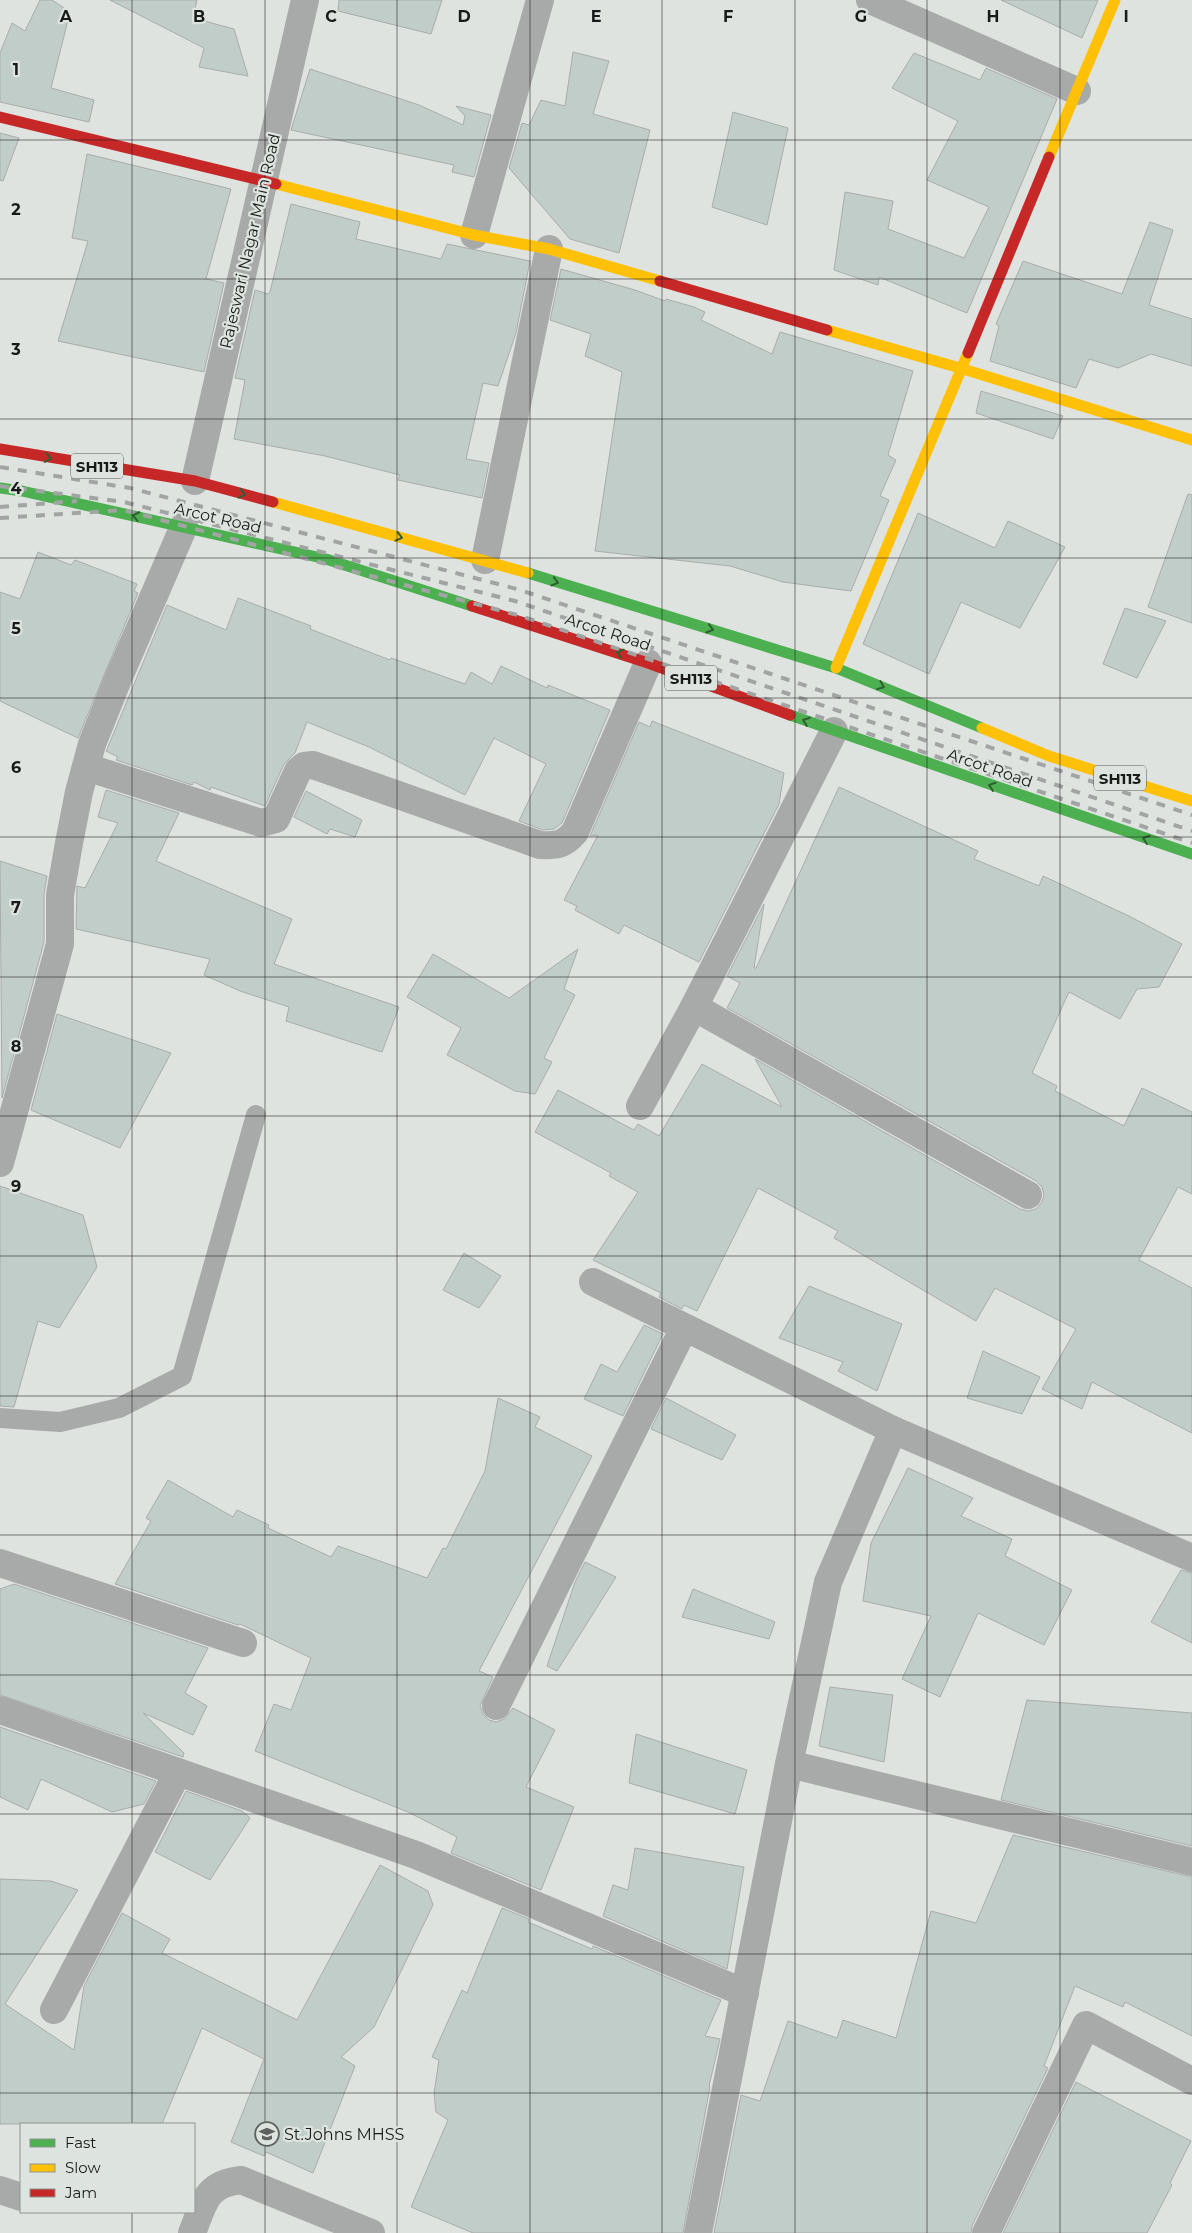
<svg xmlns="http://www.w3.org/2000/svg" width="1192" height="2233" viewBox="0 0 1192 2233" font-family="Montserrat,sans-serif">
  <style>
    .building { fill: #c1cdc9; stroke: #a9acab }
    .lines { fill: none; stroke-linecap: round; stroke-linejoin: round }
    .lane { stroke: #a8aaa9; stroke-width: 20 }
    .street { stroke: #a8aaa9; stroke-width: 28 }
    .fast { stroke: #4caf50; stroke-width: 11 }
    .slow { stroke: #ffc107; stroke-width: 11 }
    .jam { stroke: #c62828; stroke-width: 11 }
    .rail { stroke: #a2a4a3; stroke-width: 4; stroke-dasharray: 9 9; stroke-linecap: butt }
    .oneway { stroke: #305e32 }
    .grid { fill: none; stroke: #191b1a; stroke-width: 1; stroke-opacity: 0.55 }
    .labels { text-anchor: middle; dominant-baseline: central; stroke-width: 4.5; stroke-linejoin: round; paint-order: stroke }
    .shield { fill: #dde4df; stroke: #545755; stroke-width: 1 }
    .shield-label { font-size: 15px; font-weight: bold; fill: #191b1a }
    .street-label { font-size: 16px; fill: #191b1a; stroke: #dde4df }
    .poi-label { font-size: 16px; fill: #191b1a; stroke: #dde4df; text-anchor: start }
    .grid-label { font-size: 16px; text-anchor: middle; font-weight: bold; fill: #191b1a; stroke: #dde4df; stroke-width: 4.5; stroke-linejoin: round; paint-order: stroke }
  </style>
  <rect width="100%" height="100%" fill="#dee3e0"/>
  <g class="building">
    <polygon points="40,0 52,0 70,12 51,88 94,100 89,122 0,102 0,53 12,23 25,31"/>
    <polygon points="110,0 197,0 193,18 234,29 248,76 199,67 204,48"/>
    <polygon points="339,0 442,0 431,34 338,11"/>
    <polygon points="1001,0 1098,0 1082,38"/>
    <polygon points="573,52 609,61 593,114 650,130 619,253 570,239 509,168 522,123 529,125 541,100 565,106"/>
    <polygon points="914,53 980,80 986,68 1057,99 967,313 879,277 878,285 834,270 845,192 893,201 888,229 964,258 989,207 927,180 958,121 892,88"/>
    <polygon points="310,69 419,105 463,125 465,116 456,106 491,115 474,177 452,172 454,165 291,130"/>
    <polygon points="733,112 788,128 767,225 712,207"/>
    <polygon points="0,133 19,138 3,181 0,180"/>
    <polygon points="87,154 231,189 206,279 224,283 204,372 58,341 88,241 72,238"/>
    <polygon points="291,204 360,222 356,239 441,259 447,244 530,261 516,333 498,386 483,383 466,459 489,463 482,498 398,480 400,475 325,456 234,439 245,380 235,378 255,290 268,294 270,292"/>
    <polygon points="1150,222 1173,230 1149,305 1192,319 1192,366 1151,354 1118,368 1089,359 1076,388 990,361 999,326 996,324 1023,261 1122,294"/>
    <polygon points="561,269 635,290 665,301 666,299 694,307 705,312 701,320 772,354 780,332 913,371 888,455 896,460 880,496 889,500 851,591 783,582 730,566 595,551 622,372 585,356 591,334 550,320"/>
    <polygon points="981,391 1063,416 1053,439 976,413"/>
    <polygon points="1188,494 1192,495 1192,623 1148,607"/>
    <polygon points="918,513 995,548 1008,521 1065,547 1020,628 961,602 929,674 863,644"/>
    <polygon points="38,552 71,565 75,560 137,584 134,591 138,593 78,738 0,701 0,592 20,599"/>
    <polygon points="238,598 311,626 310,629 390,660 391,658 465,684 471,672 492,684 501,666 547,688 548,685 610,710 562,823 554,829 543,830 519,821 546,764 494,738 465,795 369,747 307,722 295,753 284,764 265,806 211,787 210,790 194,782 192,785 116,760 118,757 106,751 107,749 167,605 226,630"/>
    <polygon points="1125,608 1166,621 1137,678 1103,664"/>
    <polygon points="652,721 784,773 779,804 699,962 624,925 619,934 575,910 577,906 564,900 598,835 590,836 639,722 650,727"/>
    <polygon points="839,787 978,851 974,859 1039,886 1043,876 1129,916 1182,944 1159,987 1137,989 1120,1019 1069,992 1032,1073 1057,1086 1055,1091 1124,1126 1142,1088 1192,1112 1192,1194 1178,1187 1139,1260 1192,1288 1192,1433 1092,1382 1082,1409 1042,1389 1076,1329 995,1288 976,1321 834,1238 838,1231 758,1188 697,1311 684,1305 682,1309 659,1297 661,1293 593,1260 638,1192 609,1176 611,1173 535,1132 558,1090 634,1130 638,1124 659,1136 702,1064 782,1107 755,1059 1020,1209 1028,1211 1036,1209 1042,1202 1044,1195 1042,1187 1036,1181 727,1008 740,983 727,976 764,904 754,968 756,968"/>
    <polygon points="106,790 179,813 156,861 292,919 274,964 399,1007 382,1052 286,1021 289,1007 240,991 204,975 210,959 76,929 77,886 85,888 118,823 98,817"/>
    <polygon points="306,791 362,820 355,837 330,829 327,834 294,817"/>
    <polygon points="0,861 47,876 44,895 44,942 2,1098"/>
    <polygon points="578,949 564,989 575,995 544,1058 552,1062 535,1094 515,1091 447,1055 461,1028 407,997 433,954 509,998"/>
    <polygon points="57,1014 171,1053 120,1148 31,1110"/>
    <polygon points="0,1186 83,1215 97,1267 59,1328 38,1321 14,1407 0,1406"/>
    <polygon points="464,1253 501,1276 479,1308 443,1290"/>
    <polygon points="809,1286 902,1324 877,1391 838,1371 843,1362 779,1338"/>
    <polygon points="644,1325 663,1334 623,1416 584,1399 601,1364 617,1372"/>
    <polygon points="983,1351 1040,1377 1022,1414 967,1398"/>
    <polygon points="498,1398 540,1417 535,1427 592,1456 479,1671 493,1677 480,1706 483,1714 489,1720 496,1722 504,1719 513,1708 555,1730 526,1787 574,1807 541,1890 451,1853 457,1837 408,1812 255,1751 274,1704 291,1710 311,1658 240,1624 238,1625 115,1584 151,1521 146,1518 168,1480 233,1517 237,1510 269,1525 268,1528 331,1557 338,1546 427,1578 443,1548 446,1549 485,1471"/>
    <polygon points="666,1398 736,1435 722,1460 651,1429"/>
    <polygon points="908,1468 973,1498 961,1516 1012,1539 1005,1556 1072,1590 1044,1645 978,1613 940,1697 902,1679 931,1616 863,1601 871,1543"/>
    <polygon points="585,1562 616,1577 557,1671 547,1666 575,1582"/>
    <polygon points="1181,1570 1192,1573 1192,1643 1151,1622"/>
    <polygon points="14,1584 208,1648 185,1693 207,1706 193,1735 143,1713 184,1753 183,1757 0,1695 0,1589"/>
    <polygon points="693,1589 775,1622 769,1639 682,1617"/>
    <polygon points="830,1687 893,1695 884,1762 819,1746"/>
    <polygon points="1027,1700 1192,1713 1192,1846 1001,1800"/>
    <polygon points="0,1727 156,1781 144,1804 112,1812 41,1779 28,1810 0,1797"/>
    <polygon points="636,1734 747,1770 735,1814 629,1783"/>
    <polygon points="186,1791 242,1811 250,1818 210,1880 155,1852"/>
    <polygon points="1013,1835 1192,1877 1192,2036 1125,2002 1123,2007 1075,1986 1044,2066 1048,2068 972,2226 971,2233 714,2233 741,2095 760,2101 788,2021 837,2038 843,2020 896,2038 931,1911 976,1923"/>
    <polygon points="635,1848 744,1867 727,1969 603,1916 613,1885 628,1890"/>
    <polygon points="380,1865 428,1891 433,1905 374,2027 341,2057 355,2066 313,2173 266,2152 264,2156 231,2142 264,2059 202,2028 162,2124 0,2124 0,1879 51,1881 78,1890 5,2004 74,2050 84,1986 122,1913 170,1939 162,1953 297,2020"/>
    <polygon points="502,1908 529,1919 528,1922 592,1949 593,1946 721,2000 705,2036 720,2039 709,2086 710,2087 683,2233 473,2233 411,2207 448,2120 436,2112 434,2093 439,2060 432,2057 462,1990 467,1993"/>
    <polygon points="1076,2082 1191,2141 1170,2183 1172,2185 1147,2233 1003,2233"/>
  </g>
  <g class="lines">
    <polyline class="lane" points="0,1418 60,1422 119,1408 182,1376 256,1115"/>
    <g class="street">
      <polyline points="870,0 1077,91"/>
      <polyline points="474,235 540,0"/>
      <polyline points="195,481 305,0"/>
      <polyline points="485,560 549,249"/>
      <path d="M86 767 261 823 276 819 298 771 304 766 313 765 540 845C556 846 564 845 575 832L648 663"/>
      <polyline points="694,1007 1028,1195"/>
      <polyline points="640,1106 694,1007 834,731"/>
      <polyline points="0,1163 60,944 60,895 69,843 79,792 92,744 118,679 184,526"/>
      <polyline points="593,1282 893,1430 1192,1558"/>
      <polyline points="0,1563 243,1643"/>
      <polyline points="496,1706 684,1328"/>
      <polyline points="0,1710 416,1855 745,1993"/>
      <polyline points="789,1764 1192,1862"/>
      <polyline points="54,2010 178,1772"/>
      <polyline points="0,2190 21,2197"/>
      <path d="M192 2233C204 2203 205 2184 241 2180L371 2233"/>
      <polyline points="698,2233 789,1764 828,1582 893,1430"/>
      <polyline points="986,2233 1086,2025 1192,2081"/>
    </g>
    <g class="fast">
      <polyline points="0,488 22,491 326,559 472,606"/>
      <polyline points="528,573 836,668 982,728"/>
      <polyline points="790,715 1192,854"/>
    </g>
    <g class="slow">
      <polyline points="1049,157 1115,0"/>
      <polyline points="276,184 474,235 549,249 660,281"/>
      <polyline points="827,330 960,368 1192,440"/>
      <polyline points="273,502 528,573"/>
      <polyline points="836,668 968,353"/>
      <polyline points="982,728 1049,756 1192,801"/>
    </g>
    <g class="jam">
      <polyline points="0,117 276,184"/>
      <polyline points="660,281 827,330"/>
      <polyline points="968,353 1049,157"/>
      <polyline points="0,449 195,481 273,502"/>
      <polyline points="472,606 648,663 790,715"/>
    </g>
    <g class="rail">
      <polyline points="0,467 130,488 517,589 1192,815"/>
      <polyline points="0,486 124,502 515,601 1192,831"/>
      <polyline points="0,507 77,501"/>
      <polyline points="0,518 124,510 521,616 1192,843"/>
    </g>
  </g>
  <defs><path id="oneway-chevron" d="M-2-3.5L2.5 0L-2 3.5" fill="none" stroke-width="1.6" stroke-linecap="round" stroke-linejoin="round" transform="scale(1.25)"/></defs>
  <g class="oneway">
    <use href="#oneway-chevron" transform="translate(48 458) rotate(10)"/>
    <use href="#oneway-chevron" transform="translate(242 494) rotate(15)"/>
    <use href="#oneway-chevron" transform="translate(136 516) rotate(-168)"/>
    <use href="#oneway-chevron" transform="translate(399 537) rotate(15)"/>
    <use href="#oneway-chevron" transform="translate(555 582) rotate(17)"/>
    <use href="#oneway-chevron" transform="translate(710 629) rotate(17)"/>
    <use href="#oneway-chevron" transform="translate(620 653) rotate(-162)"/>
    <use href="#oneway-chevron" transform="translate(881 686) rotate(22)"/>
    <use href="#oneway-chevron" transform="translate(806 721) rotate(-160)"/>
    <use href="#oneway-chevron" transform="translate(992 786) rotate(-161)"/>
    <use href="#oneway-chevron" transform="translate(1146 839) rotate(-161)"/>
  </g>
  <path class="grid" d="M132 0V2124M265 0V2233M397 0V2233M530 0V2233M662 0V2233M795 0V2233M927 0V2233M1060 0V2233M0 140H1192M0 279H1192M0 419H1192M0 558H1192M0 698H1192M0 837H1192M0 977H1192M0 1116H1192M0 1256H1192M0 1396H1192M0 1535H1192M0 1675H1192M0 1814H1192M0 1954H1192M0 2093H1192M132 2212V2233"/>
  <defs>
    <g id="school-ring" transform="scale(1.25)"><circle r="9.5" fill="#dde4df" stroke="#5e615f" stroke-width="1.5"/><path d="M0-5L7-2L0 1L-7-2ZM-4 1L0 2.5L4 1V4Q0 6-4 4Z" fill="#5e615f"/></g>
  </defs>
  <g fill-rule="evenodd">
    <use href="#school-ring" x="267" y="2134"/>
  </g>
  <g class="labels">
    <g class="shield">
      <rect x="71" y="453.5" width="52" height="25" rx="4"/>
      <rect x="665" y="665.5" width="52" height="25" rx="4"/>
      <rect x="1094" y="765.5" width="52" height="25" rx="4"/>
    </g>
    <g class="shield-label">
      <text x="97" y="466">SH113</text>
      <text x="691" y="678">SH113</text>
      <text x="1120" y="778">SH113</text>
    </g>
    <g class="street-label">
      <text transform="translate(250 241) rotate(-77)">Rajeswari Nagar Main Road</text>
      <text transform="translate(218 518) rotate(13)">Arcot Road</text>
      <text transform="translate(608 632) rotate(18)">Arcot Road</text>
      <text transform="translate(990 768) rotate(19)">Arcot Road</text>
    </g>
    <g class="poi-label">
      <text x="284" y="2134">St.Johns MHSS</text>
    </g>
  </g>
  <g class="grid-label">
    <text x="66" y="22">A</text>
    <text x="199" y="22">B</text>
    <text x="331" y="22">C</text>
    <text x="464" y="22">D</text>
    <text x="596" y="22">E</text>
    <text x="728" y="22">F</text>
    <text x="861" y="22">G</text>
    <text x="993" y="22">H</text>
    <text x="1126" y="22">I</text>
    <text x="16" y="75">1</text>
    <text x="16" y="215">2</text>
    <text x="16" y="355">3</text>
    <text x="16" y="494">4</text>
    <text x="16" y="634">5</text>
    <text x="16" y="773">6</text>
    <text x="16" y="913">7</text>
    <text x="16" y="1052">8</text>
    <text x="16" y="1192">9</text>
  </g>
  <rect x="20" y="2123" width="175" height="90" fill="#dde4df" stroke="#8f9490"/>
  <rect x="30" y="2139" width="25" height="8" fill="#4caf50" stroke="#8f9490"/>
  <text x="65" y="2148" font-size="15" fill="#191b1a">Fast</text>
  <rect x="30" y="2164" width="25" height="8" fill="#ffc107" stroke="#8f9490"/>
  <text x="65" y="2173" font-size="15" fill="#191b1a">Slow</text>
  <rect x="30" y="2189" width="25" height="8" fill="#c62828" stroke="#8f9490"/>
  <text x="65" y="2198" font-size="15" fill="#191b1a">Jam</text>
</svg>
